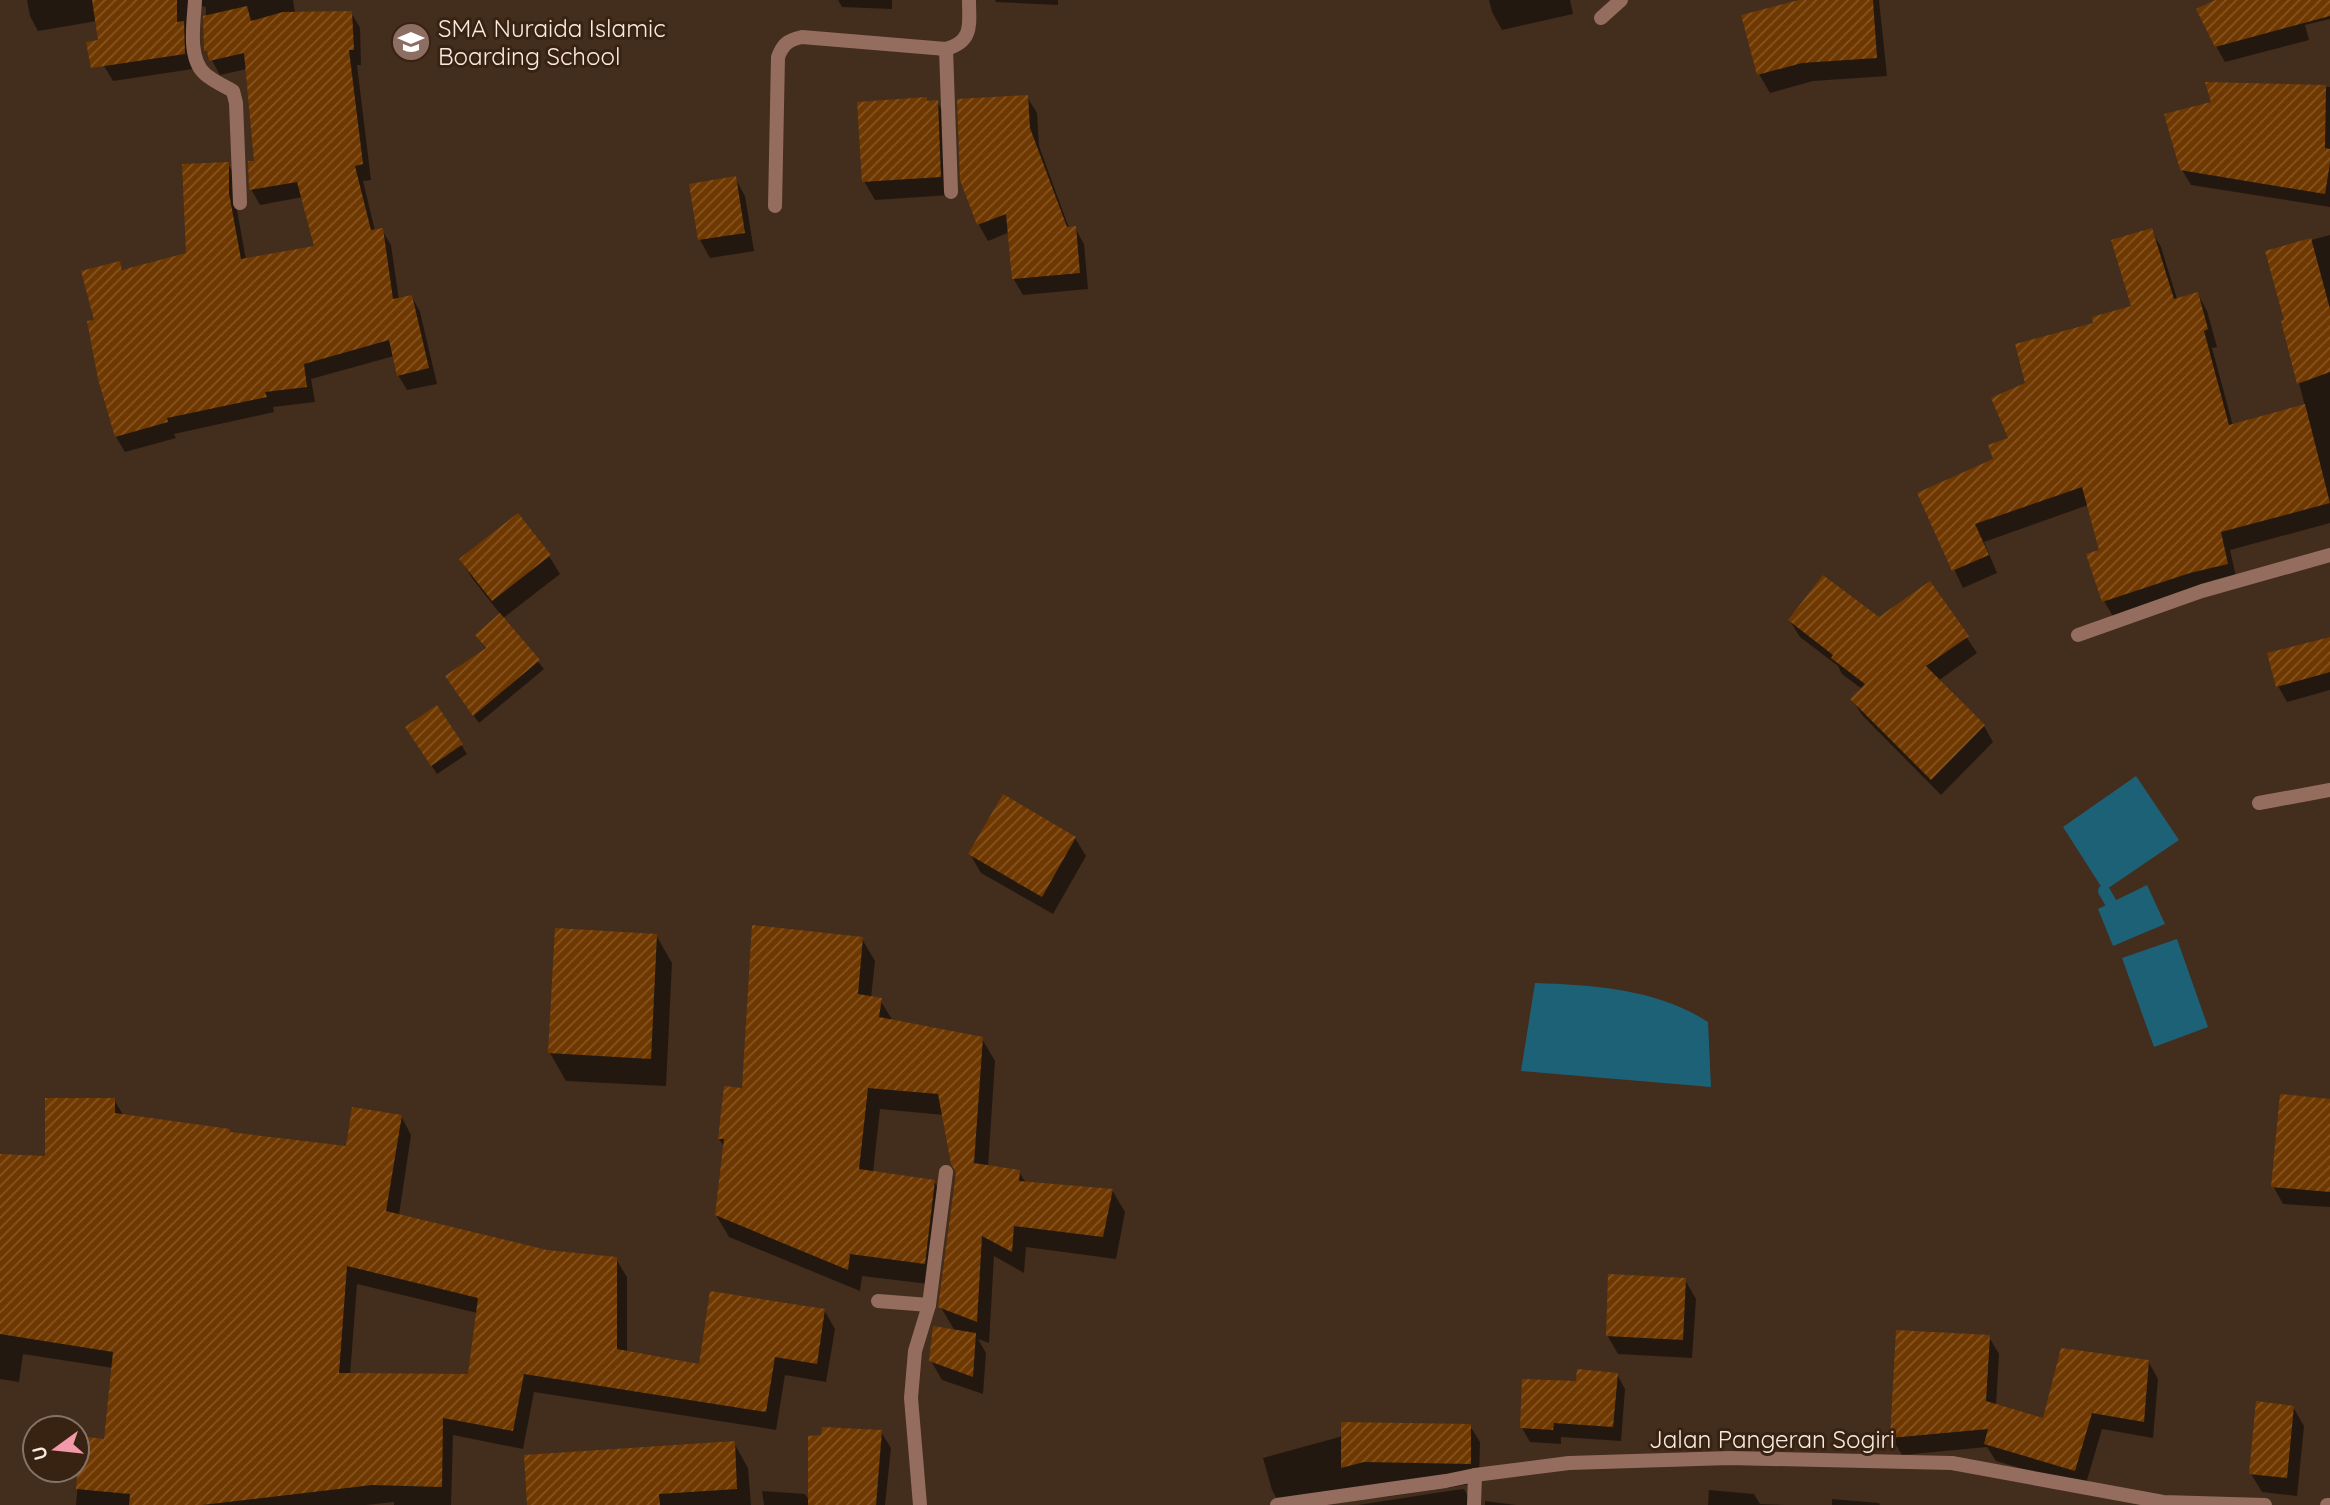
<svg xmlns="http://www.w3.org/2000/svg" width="2330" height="1505" viewBox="0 0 2330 1505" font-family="Quicksand,sans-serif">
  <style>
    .water { fill: #1d6177 }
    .shadow { fill: #0007; fill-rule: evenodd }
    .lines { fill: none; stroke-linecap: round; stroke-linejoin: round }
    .stream { stroke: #1d6177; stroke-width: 12 }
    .building { fill: url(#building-hatch); fill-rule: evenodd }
    .service { stroke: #956d5f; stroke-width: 14 }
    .minor { stroke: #956d5f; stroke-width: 14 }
    .tertiary { stroke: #956d5f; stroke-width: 14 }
    .labels { text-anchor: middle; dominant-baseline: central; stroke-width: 6; stroke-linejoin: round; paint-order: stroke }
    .poi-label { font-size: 24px; fill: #f9eae0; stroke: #382313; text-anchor: start }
    .street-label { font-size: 24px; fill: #f9eae0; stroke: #382313 }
  </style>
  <defs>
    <pattern id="building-hatch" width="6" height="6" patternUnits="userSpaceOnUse" patternTransform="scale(1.75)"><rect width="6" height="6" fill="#6f3800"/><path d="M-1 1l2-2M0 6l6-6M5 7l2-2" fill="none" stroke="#845525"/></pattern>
  </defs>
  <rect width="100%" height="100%" fill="#432d1d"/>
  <g class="water">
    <polygon points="2136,776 2179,840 2104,891 2063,827"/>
    <polygon points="2147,885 2165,924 2113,946 2098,909"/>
    <polygon points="2177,939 2208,1027 2154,1047 2122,958"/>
    <path d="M1535 983C1594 985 1657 989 1708 1022L1711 1087 1521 1071Z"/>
  </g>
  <g class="shadow">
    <polygon points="27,0 293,0 295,13 351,12 360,28 361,65 357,65 371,180 363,181 375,231 382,230 391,245 399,300 412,297 420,312 437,384 407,390 398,375 394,356 311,379 315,402 273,407 274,412 174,434 176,438 125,452 116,437 100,378 96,321 119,263 124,272 188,254 228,164 237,179 237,210 246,260 316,248 303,197 260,205 251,189 256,161 247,69 220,75 205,48 206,7 200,6 191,45 193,69 113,81 104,66 97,21 38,31 30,16"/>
    <polygon points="838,0 892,0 892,9 842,7"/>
    <polygon points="995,0 1058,0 1058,5 996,2"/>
    <polygon points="1489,0 1570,0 1573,14 1502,30 1492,12"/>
    <polygon points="1806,0 1879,0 1887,76 1813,81 1770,93 1759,74"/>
    <polygon points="2219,0 2330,0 2330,19 2305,25 2309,40 2225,62 2216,46"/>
    <polygon points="2207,84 2330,87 2330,207 2191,185 2182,170 2213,103"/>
    <polygon points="1027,97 1037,113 1039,146 1069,228 1075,228 1084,244 1088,289 1023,295 1013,278 1010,232 988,241 979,225 962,179"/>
    <polygon points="937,102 948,120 950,195 875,200 864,181 928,103"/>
    <polygon points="735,178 745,196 754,251 710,258 700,240"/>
    <polygon points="2151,230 2161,247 2177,299 2198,294 2207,311 2217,347 2212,348 2233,426 2305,406 2283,322 2286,321 2268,252 2330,235 2330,523 2230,550 2237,581 2114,618 2104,601 2101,551 2088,505 1984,542 1997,573 1963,588 1919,494 1995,460 2011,439 2028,384 2096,324 2133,308"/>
    <polygon points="549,556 560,574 502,619 544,669 479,723 452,685 486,649 477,636 501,615 472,578 461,560"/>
    <polygon points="1930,583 1977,653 1938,681 1984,726 1993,742 1941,795 1862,715 1852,699 1862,689 1842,674 1838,666 1800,637 1790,621 1879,619"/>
    <polygon points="2330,638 2330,690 2287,702 2278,686"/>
    <polygon points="437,707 467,754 437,774 412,736"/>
    <polygon points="1075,838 1086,856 1053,914 981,873 970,854"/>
    <polygon points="656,935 672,963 666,1086 566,1081 550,1053"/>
    <polygon points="862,939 875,961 871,998 880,1000 893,1021 982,1039 995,1061 988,1167 1019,1172 1026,1183 1112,1190 1125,1212 1116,1259 1026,1247 1024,1273 994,1256 989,1343 978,1339 986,1353 983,1394 942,1380 931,1361 955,1331 940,1306 957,1172 944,1115 880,1109 873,1172 934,1181 947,1204 937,1285 862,1276 860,1291 729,1237 716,1215 725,1148 719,1139 744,1090"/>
    <path d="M114 1100 124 1116 230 1134 347 1148 401 1116 411 1135 399 1215 547 1252 616 1259 627 1277V1353L701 1366 824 1310 835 1329 826 1382 785 1375 776 1430 534 1392 523 1449 453 1435 451 1505H394V1502L366 1505H76L82 1438 106 1441 113 1368 23 1354 19 1382 0 1379V1156L47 1158ZM357 1284 477 1313 470 1375H350Z"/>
    <polygon points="2330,1101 2330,1207 2283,1204 2273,1186"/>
    <polygon points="1685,1280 1696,1299 1692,1358 1618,1354 1607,1335"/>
    <polygon points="1989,1337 1999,1354 1996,1406 2044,1420 2148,1361 2158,1379 2153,1438 2102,1429 2085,1487 1996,1461 1987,1447 1902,1455 1892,1438"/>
    <polygon points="1617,1374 1625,1389 1621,1441 1561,1437 1561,1444 1530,1442 1522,1428"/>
    <polygon points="2293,1407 2304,1426 2297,1496 2262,1492 2251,1474"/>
    <polygon points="1470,1426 1480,1442 1479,1482 1454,1487 1386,1497 1280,1505 1272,1490 1263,1458 1343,1436"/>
    <polygon points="881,1432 891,1448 885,1505 764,1505 762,1491 805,1494 810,1502"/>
    <polygon points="734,1443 748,1468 751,1505 529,1505"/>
    <polygon points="1464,1489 1473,1505 1358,1505 1455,1490"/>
    <polygon points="1709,1490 1754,1494 1760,1504 1785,1505 1708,1505"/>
    <polygon points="1832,1499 1879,1503 1880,1505 1832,1505"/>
    <polygon points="1485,1501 1516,1505 1485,1505"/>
  </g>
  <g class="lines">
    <polyline class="stream" points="2104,891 2111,903"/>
  </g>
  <g class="building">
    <polygon points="92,0 177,0 177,22 184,21 185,54 91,68 86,42 98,40"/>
    <polygon points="1799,0 1873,0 1877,58 1802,63 1757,75 1741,15"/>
    <polygon points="2215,0 2330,0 2330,16 2215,47 2196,9"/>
    <polygon points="247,6 251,21 283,12 352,11 354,50 349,50 363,164 355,166 371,230 383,228 393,299 412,295 429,368 397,376 389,340 304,364 307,387 265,392 267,397 167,418 168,422 115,437 98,379 87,321 94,320 81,271 120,261 122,270 186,253 182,164 229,162 229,193 241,259 314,246 297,182 249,190 248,161 254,161 244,53 209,61 207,51 204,51 203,16"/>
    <polygon points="2205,82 2326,85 2325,148 2330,149 2330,163 2325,194 2180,170 2164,114 2211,102"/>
    <polygon points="1028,95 1030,128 1067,227 1076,226 1080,273 1012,279 1006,214 977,225 960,180 957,99"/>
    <polygon points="927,97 927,101 938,100 941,177 862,182 857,102"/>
    <polygon points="736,176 745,233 698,240 689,184"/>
    <polygon points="2152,228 2174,299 2198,292 2208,329 2204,331 2229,425 2305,404 2330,503 2221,532 2228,564 2190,573 2102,602 2086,554 2099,550 2082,487 1975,524 1989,555 1952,571 1917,493 1993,459 1988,445 2008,438 1991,398 2025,383 2015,344 2093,323 2092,317 2131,306 2111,240"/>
    <polygon points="2311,238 2330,309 2330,372 2297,384 2281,321 2284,320 2265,251"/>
    <polygon points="518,513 551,555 492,601 459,559"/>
    <polygon points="1823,575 1879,617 1930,581 1969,636 1926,666 1985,725 1931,780 1850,699 1865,684 1831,658 1833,655 1788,620"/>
    <polygon points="500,613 540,660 473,716 445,676 486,648 475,635"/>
    <polygon points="2330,637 2330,672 2276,687 2267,653"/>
    <polygon points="437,705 463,744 431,766 405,727"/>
    <polygon points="1003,794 1076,837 1042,897 968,854"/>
    <polygon points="752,925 863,937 858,994 882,998 879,1017 983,1037 974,1163 1020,1170 1019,1181 1113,1189 1103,1237 1014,1226 1012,1252 982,1236 977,1322 938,1307 956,1173 951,1164 938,1094 868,1088 859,1169 935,1180 925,1264 850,1254 848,1270 715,1215 724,1139 718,1139 724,1086 742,1088"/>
    <polygon points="555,928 657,934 651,1059 548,1053"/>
    <polygon points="2280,1094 2330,1099 2330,1192 2271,1187"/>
    <path d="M45 1098H115V1113L230 1129V1132L346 1146 352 1107 402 1115 386 1211 547 1250 617 1257V1349L699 1364 710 1291 825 1309 817 1364 775 1357 766 1412 524 1374 513 1431 443 1418 442 1487 372 1485 202 1505H129L130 1494 76 1489 80 1436 104 1439 113 1352 0 1334V1154L45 1156ZM347 1266 478 1298 468 1374 339 1373Z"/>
    <polygon points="1608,1274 1686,1278 1683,1340 1606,1336"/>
    <polygon points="933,1326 976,1333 973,1377 929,1361"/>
    <polygon points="1896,1330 1990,1335 1986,1401 2043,1418 2061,1348 2149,1360 2144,1422 2092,1413 2075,1471 1984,1444 1988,1429 1890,1438"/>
    <polygon points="1577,1369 1618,1373 1613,1427 1554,1423 1553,1430 1520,1428 1522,1379 1576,1381"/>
    <polygon points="2256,1401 2294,1406 2287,1478 2249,1474"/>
    <polygon points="1341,1422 1471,1424 1471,1464 1364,1462 1341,1468"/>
    <polygon points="822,1427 882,1430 876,1505 808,1505 808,1436 821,1435"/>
    <polygon points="735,1441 737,1489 659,1494 660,1505 527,1505 524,1455"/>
  </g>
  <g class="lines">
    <g class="service">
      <polyline points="878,1301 929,1305"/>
      <polyline points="920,1505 911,1398 915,1351 929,1305 946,1172"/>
      <polyline points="1474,1505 1475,1475"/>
    </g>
    <g class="minor">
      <path d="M195 0C194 22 187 58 205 74 213 81 224 86 233 91L236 103 240 203"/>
      <polyline points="1601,18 1621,0"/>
      <polyline points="946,49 951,192"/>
      <path d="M775 206 778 57C783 44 788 40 802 37L946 49C974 41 969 24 969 0"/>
      <polyline points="2078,635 2202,591 2330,555"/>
      <polyline points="2259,803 2330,790"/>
    </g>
    <g class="tertiary">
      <polyline points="1277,1505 1446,1481 1475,1475 1569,1463 1730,1458 1952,1463 2163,1502 2265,1505"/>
      <polyline points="2327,1505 2330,1505"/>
    </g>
  </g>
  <defs>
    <g id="school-disc" transform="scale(2.0125)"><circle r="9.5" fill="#8d6e63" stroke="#382313"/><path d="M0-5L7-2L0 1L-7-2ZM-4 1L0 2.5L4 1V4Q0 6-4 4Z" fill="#fff"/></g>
  </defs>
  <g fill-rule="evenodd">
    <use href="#school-disc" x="411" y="42"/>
  </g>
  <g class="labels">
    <g class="poi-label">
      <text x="438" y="28">SMA Nuraida Islamic<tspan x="438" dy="28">Boarding School</tspan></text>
    </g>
    <g class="street-label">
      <text x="1772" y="1439">Jalan Pangeran Sogiri</text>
    </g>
  </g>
  <g transform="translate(56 1449) rotate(255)"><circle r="33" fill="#382313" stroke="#857365" stroke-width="2"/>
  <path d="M0-5L12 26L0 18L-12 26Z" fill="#f39aaa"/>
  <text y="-10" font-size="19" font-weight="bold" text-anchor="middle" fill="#f9eae0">U</text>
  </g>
</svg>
